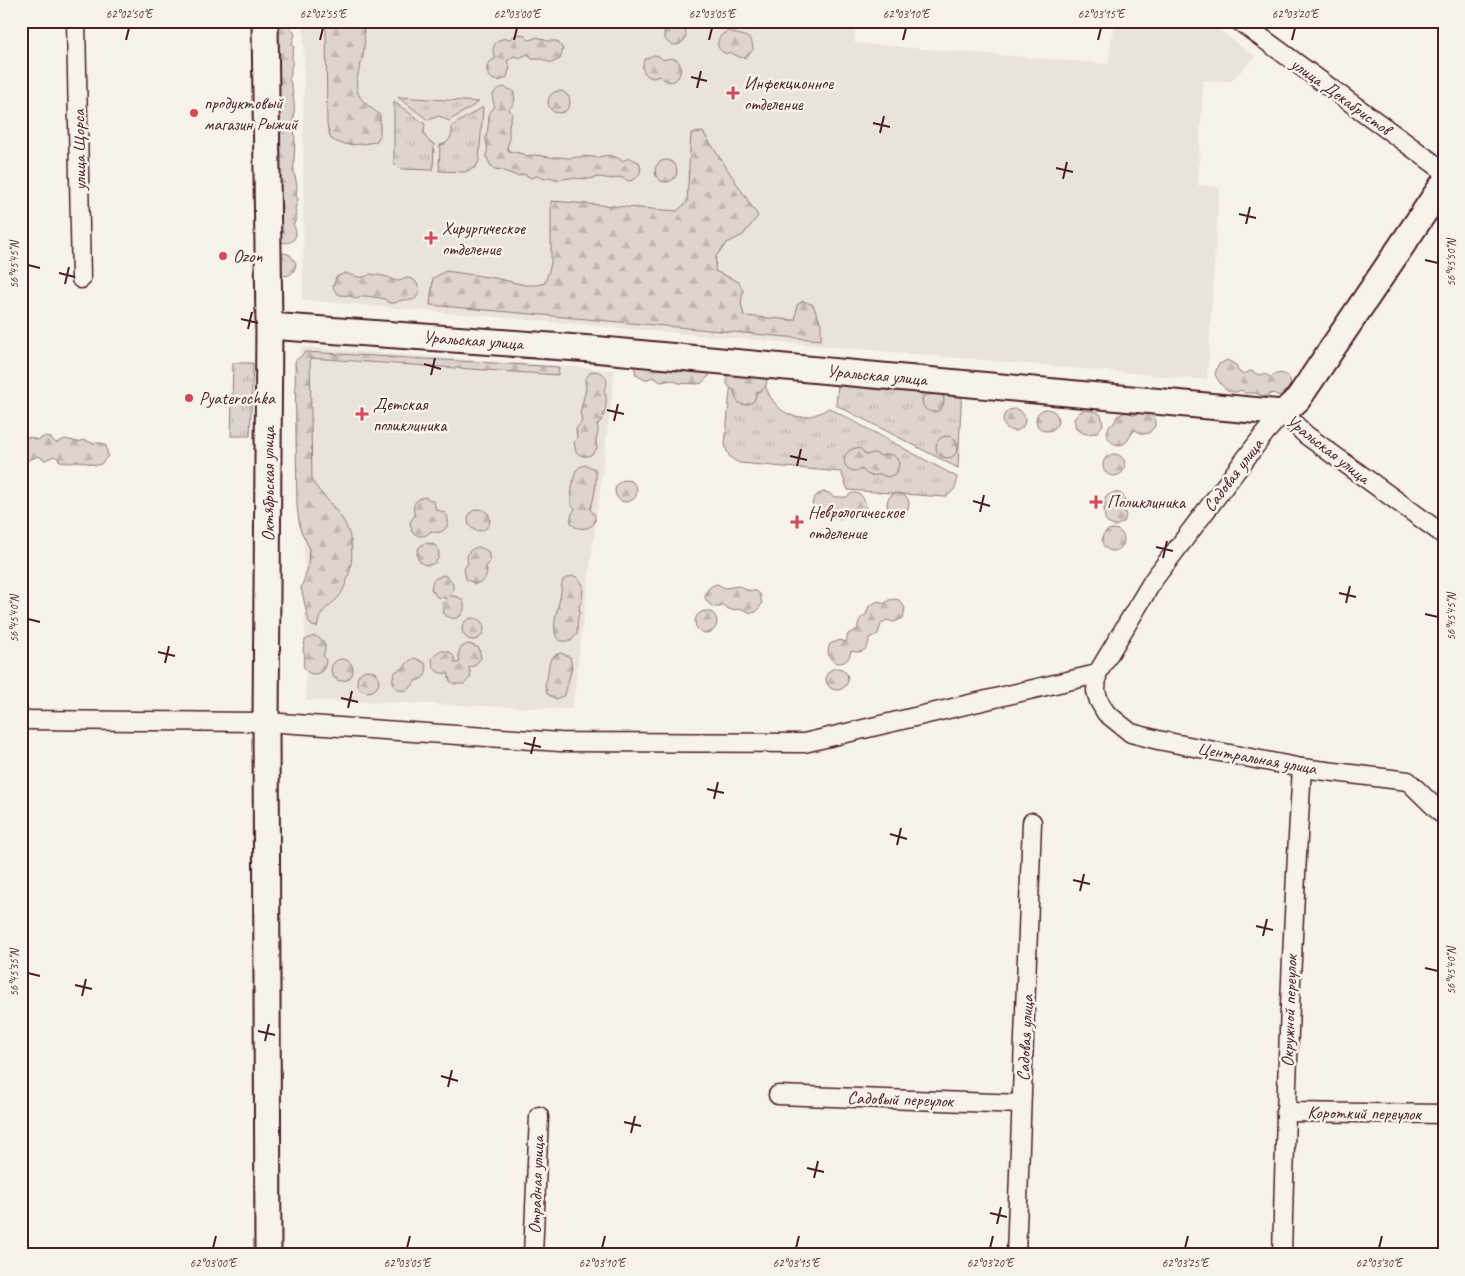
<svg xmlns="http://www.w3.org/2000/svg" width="1465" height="1276" viewBox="0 0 1465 1276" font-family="Caveat,sans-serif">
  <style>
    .built { fill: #eae3da }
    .grass { fill: url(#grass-tufts); stroke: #947a7c }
    .forest { fill: url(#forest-firs); stroke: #947a7c }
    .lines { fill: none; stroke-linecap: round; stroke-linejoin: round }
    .street-casing { stroke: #4a1f2b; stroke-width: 21 }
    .secondary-casing { stroke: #4a1f2b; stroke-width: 29 }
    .street { stroke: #f7f3e8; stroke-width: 18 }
    .secondary { stroke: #f7f3e8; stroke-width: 25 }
    .ticks { fill: none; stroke: #4a1f2b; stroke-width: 2 }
    .poi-dot { fill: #d1495b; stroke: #f7f3e8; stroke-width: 2 }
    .labels { text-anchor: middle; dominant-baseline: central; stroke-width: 5; stroke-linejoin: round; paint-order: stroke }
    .poi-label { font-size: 18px; fill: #4a1f2b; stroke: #f7f3e8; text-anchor: start }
    .street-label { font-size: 18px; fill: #4a1f2b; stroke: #f7f3e8 }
    .neatline { fill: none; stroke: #4a1f2b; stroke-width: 2 }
    .ticks-label { font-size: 12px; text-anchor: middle; fill: #4a1f2b }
  </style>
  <defs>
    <pattern id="grass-tufts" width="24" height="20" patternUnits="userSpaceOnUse" patternTransform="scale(1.25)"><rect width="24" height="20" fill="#ded4cc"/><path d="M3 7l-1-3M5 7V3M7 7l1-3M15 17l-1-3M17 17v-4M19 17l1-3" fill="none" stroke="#c0b6af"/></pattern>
    <pattern id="forest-firs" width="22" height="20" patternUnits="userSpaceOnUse" patternTransform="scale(1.25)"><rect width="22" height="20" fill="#ded4cc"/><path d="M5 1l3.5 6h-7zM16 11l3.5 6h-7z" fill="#c0b6af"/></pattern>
  </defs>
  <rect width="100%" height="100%" fill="#f7f3e8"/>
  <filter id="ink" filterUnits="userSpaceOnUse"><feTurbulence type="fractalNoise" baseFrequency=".02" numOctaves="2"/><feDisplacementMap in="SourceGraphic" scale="10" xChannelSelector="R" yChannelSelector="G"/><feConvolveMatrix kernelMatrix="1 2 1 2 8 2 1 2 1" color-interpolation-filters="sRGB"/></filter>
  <g filter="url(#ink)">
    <g class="built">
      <polygon points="304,21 855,21 855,43 1108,64 1114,21 1208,21 1255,57 1231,81 1203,80 1198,185 1219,187 1207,380 303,300"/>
      <polygon points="301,347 615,370 572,709 306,700"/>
    </g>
    <g class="grass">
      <polygon points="398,97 479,102 449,121 439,116 428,120"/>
      <path d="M394 102 425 124C423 133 425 141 434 144L433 170 403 169 399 168 394 163Z"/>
      <path d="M483 107 479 161 476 167 465 172 439 171 440 145C450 143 453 135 452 126Z"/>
      <polygon points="233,363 253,363 250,436 231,436"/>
      <path d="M732 371 765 385C776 416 800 426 829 408L957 477C957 488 954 491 945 497L848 490 841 472 740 463C730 459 727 455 725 444Z"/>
      <polygon points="839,376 962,387 958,468 836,405"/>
    </g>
    <g class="forest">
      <path d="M270 21H293L291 28 295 34 292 44 294 47 292 56 293 63 291 67V75L289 79C294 87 296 118 293 126 297 137 293 161 294 172 295 177 297 183 297 188 297 193 295 194 298 199L295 209 297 219 293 224C300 236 293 246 280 242Z"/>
      <path d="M325 21H362C365 33 365 44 363 56 360 70 352 84 360 97 363 102 374 110 380 115V136L376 142C360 144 346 148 331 139L327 125 326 25Z"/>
      <circle cx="675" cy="34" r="11"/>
      <path d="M729 31C734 32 737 35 741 35 749 37 753 40 753 50L746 57C739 59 737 55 731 53 724 51 730 56 723 52 712 45 720 33 729 31Z"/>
      <path d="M520 34 525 36 529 40 538 37 547 41H557L563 49 560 59 551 63 542 59H532L528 54 519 58 514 56 507 61 510 67 507 77C491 89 477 66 496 58L493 52C493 42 500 37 510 39L515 35Z"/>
      <path d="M654 55 659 56 663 60C692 49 681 98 660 76L653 78C643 75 640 68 645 59Z"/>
      <path d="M504 87 513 91C516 99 515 104 509 109L512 114 509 125V142L507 147 509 151 524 154 526 156C533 154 543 156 550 157 555 158 551 157 557 157 561 157 566 158 569 158 579 157 588 155 597 158 604 154 616 155 622 161L629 158 639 162C643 172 639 179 629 181L620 177 613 179 598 177 590 179 571 178 557 180 550 177 544 179 537 176 531 178 524 174 518 176 506 172 503 170 495 169 491 166 486 156C487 152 488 149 487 145 487 141 485 141 486 137 488 129 489 122 489 114L495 106C490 97 493 89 504 87Z"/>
      <circle cx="559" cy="102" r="11"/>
      <polygon points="703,132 758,216 743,235 727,243 716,256 715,271 739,282 743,291 741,303 744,316 795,320 797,305 803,301 813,305 821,324 821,340 430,305 433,278 446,271 495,278 525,285 537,285 545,283 551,264 551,201 677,211 687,202 691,133"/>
      <circle cx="666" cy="171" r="11"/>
      <path d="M285 253 290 255 296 263C295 273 289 278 279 275V254Z"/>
      <path d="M345 273C351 275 358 278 364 277 366 277 369 274 371 274 375 275 379 275 383 276 389 276 392 281 398 281 402 281 406 276 412 279 418 282 419 287 419 293 414 303 412 299 402 300 399 300 396 304 391 303 383 301 391 302 384 299 382 298 367 296 364 296 362 296 359 298 357 299 354 298 352 296 349 296 341 294 338 298 333 287L336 277Z"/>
      <path d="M306 352 559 367 558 375 310 358 312 481C320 494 333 504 341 517 356 538 354 567 343 590 338 601 329 604 322 613 319 616 318 623 317 627L312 626 309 622 301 588 308 568 309 547 300 529 297 507 295 361Z"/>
      <path d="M1227 360 1236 365 1238 371 1243 374 1251 371 1259 375 1264 374 1271 377C1281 369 1292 375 1291 387 1287 395 1281 398 1273 393L1264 397 1256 393H1245L1241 390C1229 397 1220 385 1215 374L1218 365Z"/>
      <polygon points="634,365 709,371 709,376 702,383 697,384 679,383 672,380 661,382 653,377 645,380 636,375"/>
      <path d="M596 371C606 374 610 381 604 390 609 399 605 419 597 425 600 432 596 435 596 441 596 444 597 446 597 448 592 457 584 459 576 452L574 442 577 437 576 429 582 421 580 412 586 389 585 379 591 372Z"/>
      <path d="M729 372 765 374C769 382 766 390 757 392L754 401C744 409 734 403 734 390 726 387 725 380 729 372Z"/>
      <circle cx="933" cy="401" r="11"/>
      <circle cx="1014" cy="420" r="11"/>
      <circle cx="1047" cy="420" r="11"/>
      <polygon points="1085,410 1097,412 1101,415 1103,425 1096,433 1085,434 1076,429 1074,419 1080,412"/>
      <path d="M1126 412 1135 415 1139 412H1149L1155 420V426L1149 433 1143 434 1135 430C1130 434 1130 439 1125 443 1116 449 1104 439 1108 429 1111 422 1109 428 1114 423 1115 421 1116 418 1117 416Z"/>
      <circle cx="947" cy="447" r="11"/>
      <polygon points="46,436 51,438 56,443 65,439 78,442 85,440 92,443 102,443 106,446 108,456 101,464 96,465 78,461 71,463 65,462 60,461 55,456 45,460 38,456 29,460 21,457 21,440 30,437 37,440"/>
      <path d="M856 448 861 449 866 455 874 453 881 456C890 452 896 455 899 463L897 473 888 477 880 474C873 477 866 476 862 469 844 478 836 452 856 448Z"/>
      <circle cx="1114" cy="465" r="11"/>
      <path d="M586 465 595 469C598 477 594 502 590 509 612 533 555 537 575 509 573 507 571 506 571 502 570 500 574 473 576 471 578 467 581 466 586 465Z"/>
      <circle cx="626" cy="491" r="11"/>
      <path d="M824 492 829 493 834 497C839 496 843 498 846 497 848 496 849 495 850 494 860 490 866 499 866 508L859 515C856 516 853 515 850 515 841 516 840 523 830 513 811 519 805 496 824 492Z"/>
      <path d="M1115 492C1127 495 1124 499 1125 509 1125 515 1127 516 1124 522L1115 526C1103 523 1105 517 1104 508 1104 502 1103 501 1106 496Z"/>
      <circle cx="898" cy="504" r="11"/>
      <path d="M425 497 434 502 436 510C445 511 449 515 448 524 445 532 439 534 431 531 425 538 418 537 412 532L410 522 415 515C411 506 415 499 425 497Z"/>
      <circle cx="479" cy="520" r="11"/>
      <circle cx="1113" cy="540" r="11"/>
      <circle cx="428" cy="554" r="11"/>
      <path d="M479 547 488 551 490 561 486 567C489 576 484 582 475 584L466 579 464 569 468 563C465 554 470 548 479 547Z"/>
      <path d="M443 575C454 579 456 588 449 596 475 593 464 631 444 614L442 604 446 598 437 597 431 589 433 580Z"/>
      <path d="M572 576 577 577 583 585 582 600 579 606 580 613 578 616 577 634 571 641H560L557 638C550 624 560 605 561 591 562 587 561 585 563 580Z"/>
      <path d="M717 584 725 588 739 586 747 590 756 591 760 594 762 604 756 612 751 613 742 609 731 610 723 606C714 609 709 606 705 598 706 590 709 586 717 584Z"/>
      <path d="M894 599 899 600 905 608 903 618 894 622 887 620 881 624 878 634 869 638C869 650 862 654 851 651 848 672 821 663 830 644L840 640 846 642 848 634 858 629C857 623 860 617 866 615L869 606 878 601 884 604 889 600Z"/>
      <circle cx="706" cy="622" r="11"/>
      <circle cx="473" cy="629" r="11"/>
      <path d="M314 636C324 639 328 646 323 655L326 660C325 683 296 675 305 656L303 650 305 640Z"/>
      <path d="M470 644 479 648 481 658 474 666 469 667 471 677 464 684H454L450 681 448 673C438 675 432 669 432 659L439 651C448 650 455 653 455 663L460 662C457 653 459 645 470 644Z"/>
      <path d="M561 653 570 657 572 667 565 695 556 699 547 694 545 684C551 673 544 656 561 653Z"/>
      <path d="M415 658 425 663C428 672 426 679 415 681 407 699 386 689 395 672 398 670 402 669 404 667 408 662 409 660 415 658Z"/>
      <circle cx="342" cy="670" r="11"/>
      <circle cx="837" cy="679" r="11"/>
      <circle cx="368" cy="681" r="11"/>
    </g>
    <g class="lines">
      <g class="street-casing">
        <g id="street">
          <polyline points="76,21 81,279"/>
          <polyline points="1239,21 1444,171"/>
          <polyline points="1444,535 1306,435 1283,413 1265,433 1154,579 1097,674 1096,691 1099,701 1106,713 1131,733 1158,740 1302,768 1408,781 1444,816"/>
          <polyline points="21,720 266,722 560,742 804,743 1097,674"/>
          <polyline points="778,1095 1021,1104"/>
          <polyline points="1285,1112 1444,1114"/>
          <polyline points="533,1255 539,1116"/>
          <polyline points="1016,1255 1032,822"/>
          <path d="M1282 1255C1286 1092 1292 930 1302 768"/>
        </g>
      </g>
      <g class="secondary-casing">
        <g id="secondary">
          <polyline points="265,21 269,326 266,722 268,1255"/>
          <polyline points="269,326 592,349 1283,413 1298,399 1444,183"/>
        </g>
      </g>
      <use href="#street" class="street"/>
      <use href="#secondary" class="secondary"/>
    </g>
  </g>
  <path class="ticks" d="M126 40 129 28M320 40 323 28M514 40 517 28M709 40 712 28M903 40 906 28M1098 40 1101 28M1292 40 1295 28M691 77 707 81M697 88 701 71M873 123 890 127M880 133 884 116M1056 168 1073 172M1063 179 1067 162M1239 214 1256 218M1246 224 1250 207M1425 260 1438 263M28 265 40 268M59 273 75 277M65 284 69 267M241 319 258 323M248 329 252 312M424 364 441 369M431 375 435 358M607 410 624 414M614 421 618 404M790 456 807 460M797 466 801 449M973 501 990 506M980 512 984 495M1156 547 1173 551M1163 558 1167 541M1339 593 1356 597M1346 603 1350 586M1425 614 1438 617M28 619 40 622M158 652 175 656M165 663 169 646M341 698 358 702M348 708 352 691M524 743 541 747M531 754 535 737M707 789 724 793M714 799 718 782M890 834 907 839M897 845 901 828M1073 880 1090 884M1080 891 1084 874M1256 926 1273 930M1263 936 1267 919M1425 968 1438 971M28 973 40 976M75 985 92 989M82 996 86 979M258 1031 275 1035M265 1041 269 1024M441 1076 458 1081M448 1087 452 1070M624 1122 641 1126M631 1133 635 1116M807 1168 824 1172M814 1178 818 1161M990 1213 1007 1217M997 1224 1001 1207M213 1248 216 1236M407 1248 410 1236M602 1248 605 1236M796 1248 799 1236M990 1248 993 1236M1185 1248 1188 1236M1379 1248 1382 1236"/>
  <g class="poi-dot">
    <path d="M730.5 85.5h5v5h5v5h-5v5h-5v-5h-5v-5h5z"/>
    <circle cx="194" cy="113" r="5"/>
    <path d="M428.5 230.5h5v5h5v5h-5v5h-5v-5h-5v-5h5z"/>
    <circle cx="223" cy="256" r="5"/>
    <circle cx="189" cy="398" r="5"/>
    <path d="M359.5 406.5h5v5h5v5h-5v5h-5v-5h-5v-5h5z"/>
    <path d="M1093.5 494.5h5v5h5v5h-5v5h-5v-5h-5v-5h5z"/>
    <path d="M794.5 514.5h5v5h5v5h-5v5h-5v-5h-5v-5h5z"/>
  </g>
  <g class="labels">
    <g class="poi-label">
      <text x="744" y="83">Инфекционное<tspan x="744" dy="21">отделение</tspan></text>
      <text x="204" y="103">продуктовый<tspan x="204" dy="21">магазин Рыжий</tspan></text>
      <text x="442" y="228">Хирургическое<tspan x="442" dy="21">отделение</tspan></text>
      <text x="233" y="256">Ozon</text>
      <text x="199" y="398">Pyaterochka</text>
      <text x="373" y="404">Детская<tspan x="373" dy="21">поликлиника</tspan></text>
      <text x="1107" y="502">Поликлиника</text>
      <text x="808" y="512">Неврологическое<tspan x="808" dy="21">отделение</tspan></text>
    </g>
    <g class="street-label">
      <text transform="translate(1341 96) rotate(36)">улица Декабристов</text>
      <text transform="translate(79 150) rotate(-91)">улица Щорса</text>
      <text transform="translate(473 340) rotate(4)">Уральская улица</text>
      <text transform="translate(877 375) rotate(5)">Уральская улица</text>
      <text transform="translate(1328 449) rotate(38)">Уральская улица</text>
      <text transform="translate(1233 475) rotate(-53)">Садовая улица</text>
      <text transform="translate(268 484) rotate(-90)">Октябрьская улица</text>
      <text transform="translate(1257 758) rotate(10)">Центральная улица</text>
      <text transform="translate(1289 1011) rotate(-88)">Окружной переулок</text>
      <text transform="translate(1025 1038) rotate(-87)">Садовая улица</text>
      <text transform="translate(900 1099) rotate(2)">Садовый переулок</text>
      <text transform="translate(1364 1113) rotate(1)">Короткий переулок</text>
      <text transform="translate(536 1185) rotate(-88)">Отрадная улица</text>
    </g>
  </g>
  <rect width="1465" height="1276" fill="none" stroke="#f7f3e8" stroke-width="55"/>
  <rect x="28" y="28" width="1410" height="1220" class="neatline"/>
  <g class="ticks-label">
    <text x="129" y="18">62°02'50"E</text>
    <text x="323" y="18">62°02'55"E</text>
    <text x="517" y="18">62°03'00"E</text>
    <text x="712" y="18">62°03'05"E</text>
    <text x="906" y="18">62°03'10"E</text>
    <text x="1101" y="18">62°03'15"E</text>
    <text x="1295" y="18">62°03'20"E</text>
    <text transform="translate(1451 263) rotate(-90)" y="4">56°45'50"N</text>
    <text transform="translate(14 265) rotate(-90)" y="4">56°45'45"N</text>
    <text transform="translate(1451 617) rotate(-90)" y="4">56°45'45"N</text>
    <text transform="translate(14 619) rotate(-90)" y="4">56°45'40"N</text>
    <text transform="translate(1451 971) rotate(-90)" y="4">56°45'40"N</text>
    <text transform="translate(14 973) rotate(-90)" y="4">56°45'35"N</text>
    <text x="213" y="1267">62°03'00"E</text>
    <text x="407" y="1267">62°03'05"E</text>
    <text x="602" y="1267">62°03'10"E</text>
    <text x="796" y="1267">62°03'15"E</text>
    <text x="990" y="1267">62°03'20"E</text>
    <text x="1185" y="1267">62°03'25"E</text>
    <text x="1379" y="1267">62°03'30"E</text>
  </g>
</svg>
